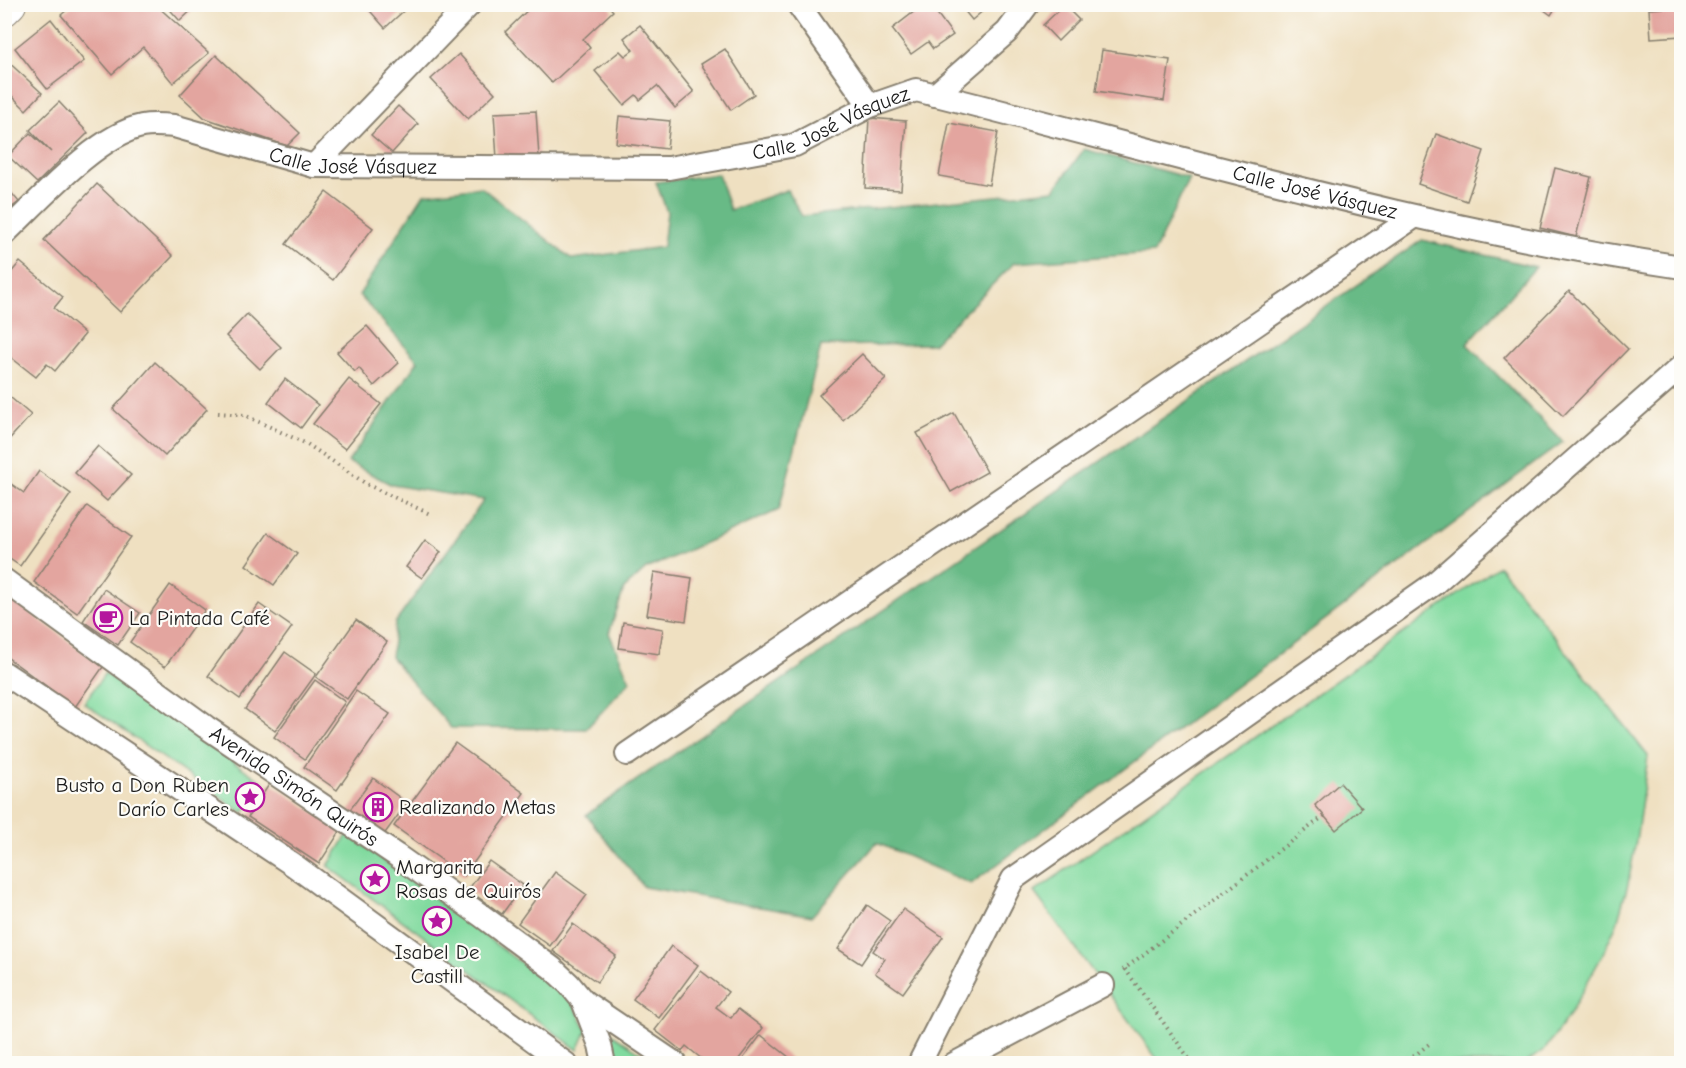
<svg xmlns="http://www.w3.org/2000/svg" width="1686" height="1068" viewBox="0 0 1686 1068" font-family="'Comic Neue',sans-serif">
  <style>
    .green { fill: #81da9f; stroke: #4e7b5e; stroke-width: 1.5 }
    .forest { fill: #68ba86; stroke: #426b51; stroke-width: 1.5 }
    .building { fill: #e3a59f }
    .lines { fill: none; stroke-linecap: round; stroke-linejoin: round }
    .street-casing { stroke: #867e6e; stroke-width: 26 }
    .secondary-casing { stroke: #867e6e; stroke-width: 34 }
    .path { stroke: #867e6e; stroke-width: 4; stroke-dasharray: 1.5 4.5; stroke-linecap: butt }
    .street { stroke: #fff; stroke-width: 22 }
    .secondary { stroke: #fff; stroke-width: 32 }
    .labels { text-anchor: middle; dominant-baseline: central; stroke-width: 4.5; stroke-linejoin: round; paint-order: stroke }
    .street-label { font-size: 21px; fill: #1c1c1c; stroke: #fdfcf7 }
    .poi-label { font-size: 21px; fill: #1c1c1c; stroke: #fdfcf7; text-anchor: start }
  </style>
  <rect width="100%" height="100%" fill="#fdfcf7"/>
  <filter id="ink" filterUnits="userSpaceOnUse"><feTurbulence type="fractalNoise" baseFrequency=".0167" numOctaves="2"/><feDisplacementMap in="SourceGraphic" scale="12" xChannelSelector="R" yChannelSelector="G"/><feConvolveMatrix kernelMatrix="1 2 1 2 8 2 1 2 1" color-interpolation-filters="sRGB"/></filter>
  <filter id="wash" filterUnits="userSpaceOnUse"><feTurbulence type="fractalNoise" baseFrequency=".008" numOctaves="4" result="noise"/><feDisplacementMap in="SourceGraphic" scale="24" xChannelSelector="R" yChannelSelector="G"/><feGaussianBlur stdDeviation="1.35" result="paint"/><feColorMatrix in="noise" values="0 0 0 0 0 0 0 0 0 0 0 0 0 0 0 0 0 1.4 0 .05"/><feComposite in="paint" operator="in"/></filter>
  <g filter="url(#wash)">
    <rect width="100%" height="100%" fill="#efe0c1"/>
    <g class="green">
      <polygon points="1499,566 1648,756 1636,841 1628,884 1617,923 1602,956 1566,1020 1546,1048 1526,1063 1160,1063 1034,892"/>
      <polygon points="105,673 264,783 243,813 84,703"/>
      <polygon points="348,834 572,1001 587,1030 578,1050 328,866"/>
      <polygon points="600,1025 655,1063 610,1063"/>
    </g>
    <g class="forest">
      <polygon points="1084,149 1189,178 1154,253 1014,263 933,344 821,346 779,510 646,569 624,589 609,633 630,681 586,729 451,728 391,657 395,623 484,500 392,485 348,462 418,361 359,295 424,194 481,187 572,259 663,247 667,212 656,182 718,174 730,210 787,190 802,216 1054,190"/>
      <polygon points="1422,240 1536,267 1467,344 1563,442 971,884 877,843 812,916 644,887 586,815"/>
    </g>
    <g id="blocks">
      <g class="building">
        <polygon points="74,4 155,4 209,53 173,83 143,47 112,74 61,15"/>
        <polygon points="165,4 198,4 180,21"/>
        <polygon points="364,4 411,4 385,28"/>
        <polygon points="534,4 607,4 613,11 583,39 590,48 552,83 505,32"/>
        <polygon points="924,4 930,4 953,35 933,49 928,42 911,54 892,29"/>
        <polygon points="959,4 991,4 972,20"/>
        <polygon points="1536,4 1558,4 1551,15"/>
        <polygon points="1064,5 1079,20 1058,41 1043,25"/>
        <polygon points="1682,7 1682,36 1651,38 1649,9"/>
        <polygon points="51,19 84,61 47,89 15,48"/>
        <polygon points="640,25 694,92 675,108 657,86 640,100 636,95 624,105 595,71 620,51 625,56 633,50 624,38"/>
        <polygon points="725,49 754,94 731,110 701,64"/>
        <polygon points="1102,50 1170,60 1164,101 1096,91"/>
        <polygon points="459,54 495,93 468,119 431,79"/>
        <polygon points="216,55 300,133 287,146 205,118 180,95"/>
        <polygon points="4,58 42,93 26,110 12,96 4,104"/>
        <polygon points="59,102 88,133 37,183 8,156 30,133 51,152 30,130"/>
        <polygon points="398,106 418,124 392,153 371,135"/>
        <polygon points="536,111 539,157 497,159 494,113"/>
        <polygon points="619,116 670,121 667,149 616,143"/>
        <polygon points="869,118 906,121 901,190 865,188"/>
        <polygon points="949,123 998,132 989,185 939,176"/>
        <polygon points="1436,134 1484,151 1467,201 1418,184"/>
        <polygon points="1555,168 1591,177 1576,237 1540,228"/>
        <polygon points="4,184 19,202 4,213"/>
        <polygon points="97,184 173,256 120,312 44,240"/>
        <polygon points="326,192 373,228 333,280 286,244"/>
        <polygon points="20,262 63,297 54,308 85,334 55,371 47,364 36,377 4,352 4,281"/>
        <polygon points="1569,291 1628,349 1563,416 1504,358"/>
        <polygon points="247,314 281,347 260,369 226,336"/>
        <polygon points="367,326 399,363 374,386 359,368 355,372 337,352"/>
        <polygon points="862,354 886,379 843,420 819,395"/>
        <polygon points="155,362 207,409 165,456 113,409"/>
        <polygon points="285,379 318,405 301,428 268,402"/>
        <polygon points="349,379 381,404 345,449 313,424"/>
        <polygon points="4,392 31,415 4,445"/>
        <polygon points="954,413 987,472 951,492 917,433"/>
        <polygon points="98,446 131,475 107,501 75,473"/>
        <polygon points="39,471 71,494 20,566 4,555 4,479 24,493"/>
        <polygon points="87,506 131,537 77,613 34,582"/>
        <polygon points="268,533 297,554 274,585 246,565"/>
        <polygon points="425,540 441,552 422,578 406,567"/>
        <polygon points="654,572 692,578 686,621 647,615"/>
        <polygon points="170,585 205,610 165,667 130,642"/>
        <polygon points="104,589 140,613 118,645 83,621"/>
        <polygon points="4,593 103,667 75,707 4,655"/>
        <polygon points="259,604 292,627 240,699 208,676"/>
        <polygon points="356,620 387,642 347,699 316,677"/>
        <polygon points="623,622 663,629 659,654 619,648"/>
        <polygon points="285,652 316,674 275,731 245,709"/>
        <polygon points="315,680 345,702 305,759 274,737"/>
        <polygon points="356,691 390,714 337,790 304,767"/>
        <polygon points="455,743 524,793 464,876 394,826"/>
        <polygon points="373,778 407,803 383,836 349,811"/>
        <polygon points="270,783 341,830 319,864 248,817"/>
        <polygon points="1340,783 1362,808 1336,830 1315,805"/>
        <polygon points="489,861 523,885 502,914 468,890"/>
        <polygon points="555,872 587,895 550,946 518,923"/>
        <polygon points="867,905 890,921 861,964 838,949"/>
        <polygon points="903,909 943,937 903,993 875,973 885,959 873,951"/>
        <polygon points="573,924 616,956 597,982 553,951"/>
        <polygon points="671,946 698,965 659,1018 633,999"/>
        <polygon points="701,971 728,992 716,1007 731,1018 738,1009 763,1028 735,1064 708,1064 686,1046 682,1051 655,1030"/>
        <polygon points="761,1035 794,1061 795,1059 800,1064 739,1064"/>
      </g>
    </g>
  </g>
  <g filter="url(#ink)">
    <use href="#blocks" fill-opacity="0" stroke="#867e6e" stroke-width="1.5"/>
    <g class="lines">
      <g class="street-casing">
        <g id="street">
          <polyline points="798,4 870,106"/>
          <polyline points="935,95 1007,32 1028,4"/>
          <polyline points="314,166 470,4"/>
          <path id="s1" d="M4 234C38 202 97 135 142 126 152 124 163 125 174 126L314 166 669 168 795 145 870 106 916 90C1170 153 1422 229 1682 267"/>
          <path id="s2" d="M4 580 206 727 396 855 482 916 552 968 569 984 583 1001 600 1045 604 1064"/>
          <polyline points="4,673 295,866 566,1064"/>
          <polyline points="627,754 1414,217"/>
          <polyline points="583,1001 676,1064"/>
          <polyline points="919,1064 1013,879 1435,583 1682,366"/>
          <polyline points="954,1064 1103,985"/>
        </g>
      </g>
      <g class="secondary-casing">
        <polyline id="secondary" points="4,10 10,4"/>
      </g>
      <g class="path">
        <polyline points="218,413 244,415 307,444 368,485 430,514"/>
        <polyline points="1125,969 1193,1064"/>
        <polyline points="1123,970 1324,816"/>
        <polyline points="1404,1064 1429,1044"/>
      </g>
      <use href="#street" class="street"/>
      <use href="#secondary" class="secondary"/>
    </g>
  </g>
  <defs>
    <g id="cafe-ring" transform="scale(1.5)"><circle r="9.5" fill="#fdfcf7" stroke="#b5179e" stroke-width="1.5"/><path d="M-5.5-4.5H6V0H3Q3 3.5 0 3.5H-2.5Q-5.5 3.5-5.5 0ZM3-3.2v2h1.7v-2ZM-6 4.5H4V6H-6Z" fill="#b5179e"/></g>
    <g id="sight-ring" transform="scale(1.5)"><circle r="9.5" fill="#fdfcf7" stroke="#b5179e" stroke-width="1.5"/><path d="M0-6L1.8-2.2L6-1.7L2.9 1.2L3.7 5.4L0 3.3L-3.7 5.4L-2.9 1.2L-6-1.7L-1.8-2.2Z" fill="#b5179e"/></g>
    <g id="building-ring" transform="scale(1.5)"><circle r="9.5" fill="#fdfcf7" stroke="#b5179e" stroke-width="1.5"/><path d="M-4-6H4V6H1V3H-1V6H-4ZM-2.5-4.3h1.7v1.8h-1.7ZM.8-4.3h1.7v1.8H.8ZM-2.5-1h1.7V.8h-1.7ZM.8-1h1.7V.8H.8Z" fill="#b5179e"/></g>
  </defs>
  <g fill-rule="evenodd">
    <use href="#cafe-ring" x="108" y="618"/>
    <use href="#sight-ring" x="250" y="797"/>
    <use href="#building-ring" x="378" y="807"/>
    <use href="#sight-ring" x="375" y="879"/>
    <use href="#sight-ring" x="437" y="921"/>
  </g>
  <g class="labels">
    <g class="street-label">
      <text stroke="none"><textPath href="#s1" startOffset="879">Calle José Vásquez</textPath></text>
      <text stroke="none"><textPath href="#s1" startOffset="393">Calle José Vásquez</textPath></text>
      <text stroke="none"><textPath href="#s1" startOffset="1383">Calle José Vásquez</textPath></text>
      <text stroke="none"><textPath href="#s2" startOffset="356">Avenida Simón Quirós</textPath></text>
    </g>
    <g class="poi-label">
      <text x="129" y="618">La Pintada Café</text>
      <text x="229" y="785" text-anchor="end">Busto a Don Ruben<tspan x="229" dy="24">Darío Carles</tspan></text>
      <text x="399" y="807">Realizando Metas</text>
      <text x="396" y="867">Margarita<tspan x="396" dy="24">Rosas de Quirós</tspan></text>
      <text x="437" y="952" text-anchor="middle">Isabel De<tspan x="437" dy="24">Castill</tspan></text>
    </g>
  </g>
  <rect width="1686" height="1068" fill="none" stroke="#fdfcf7" stroke-width="24"/>
</svg>
